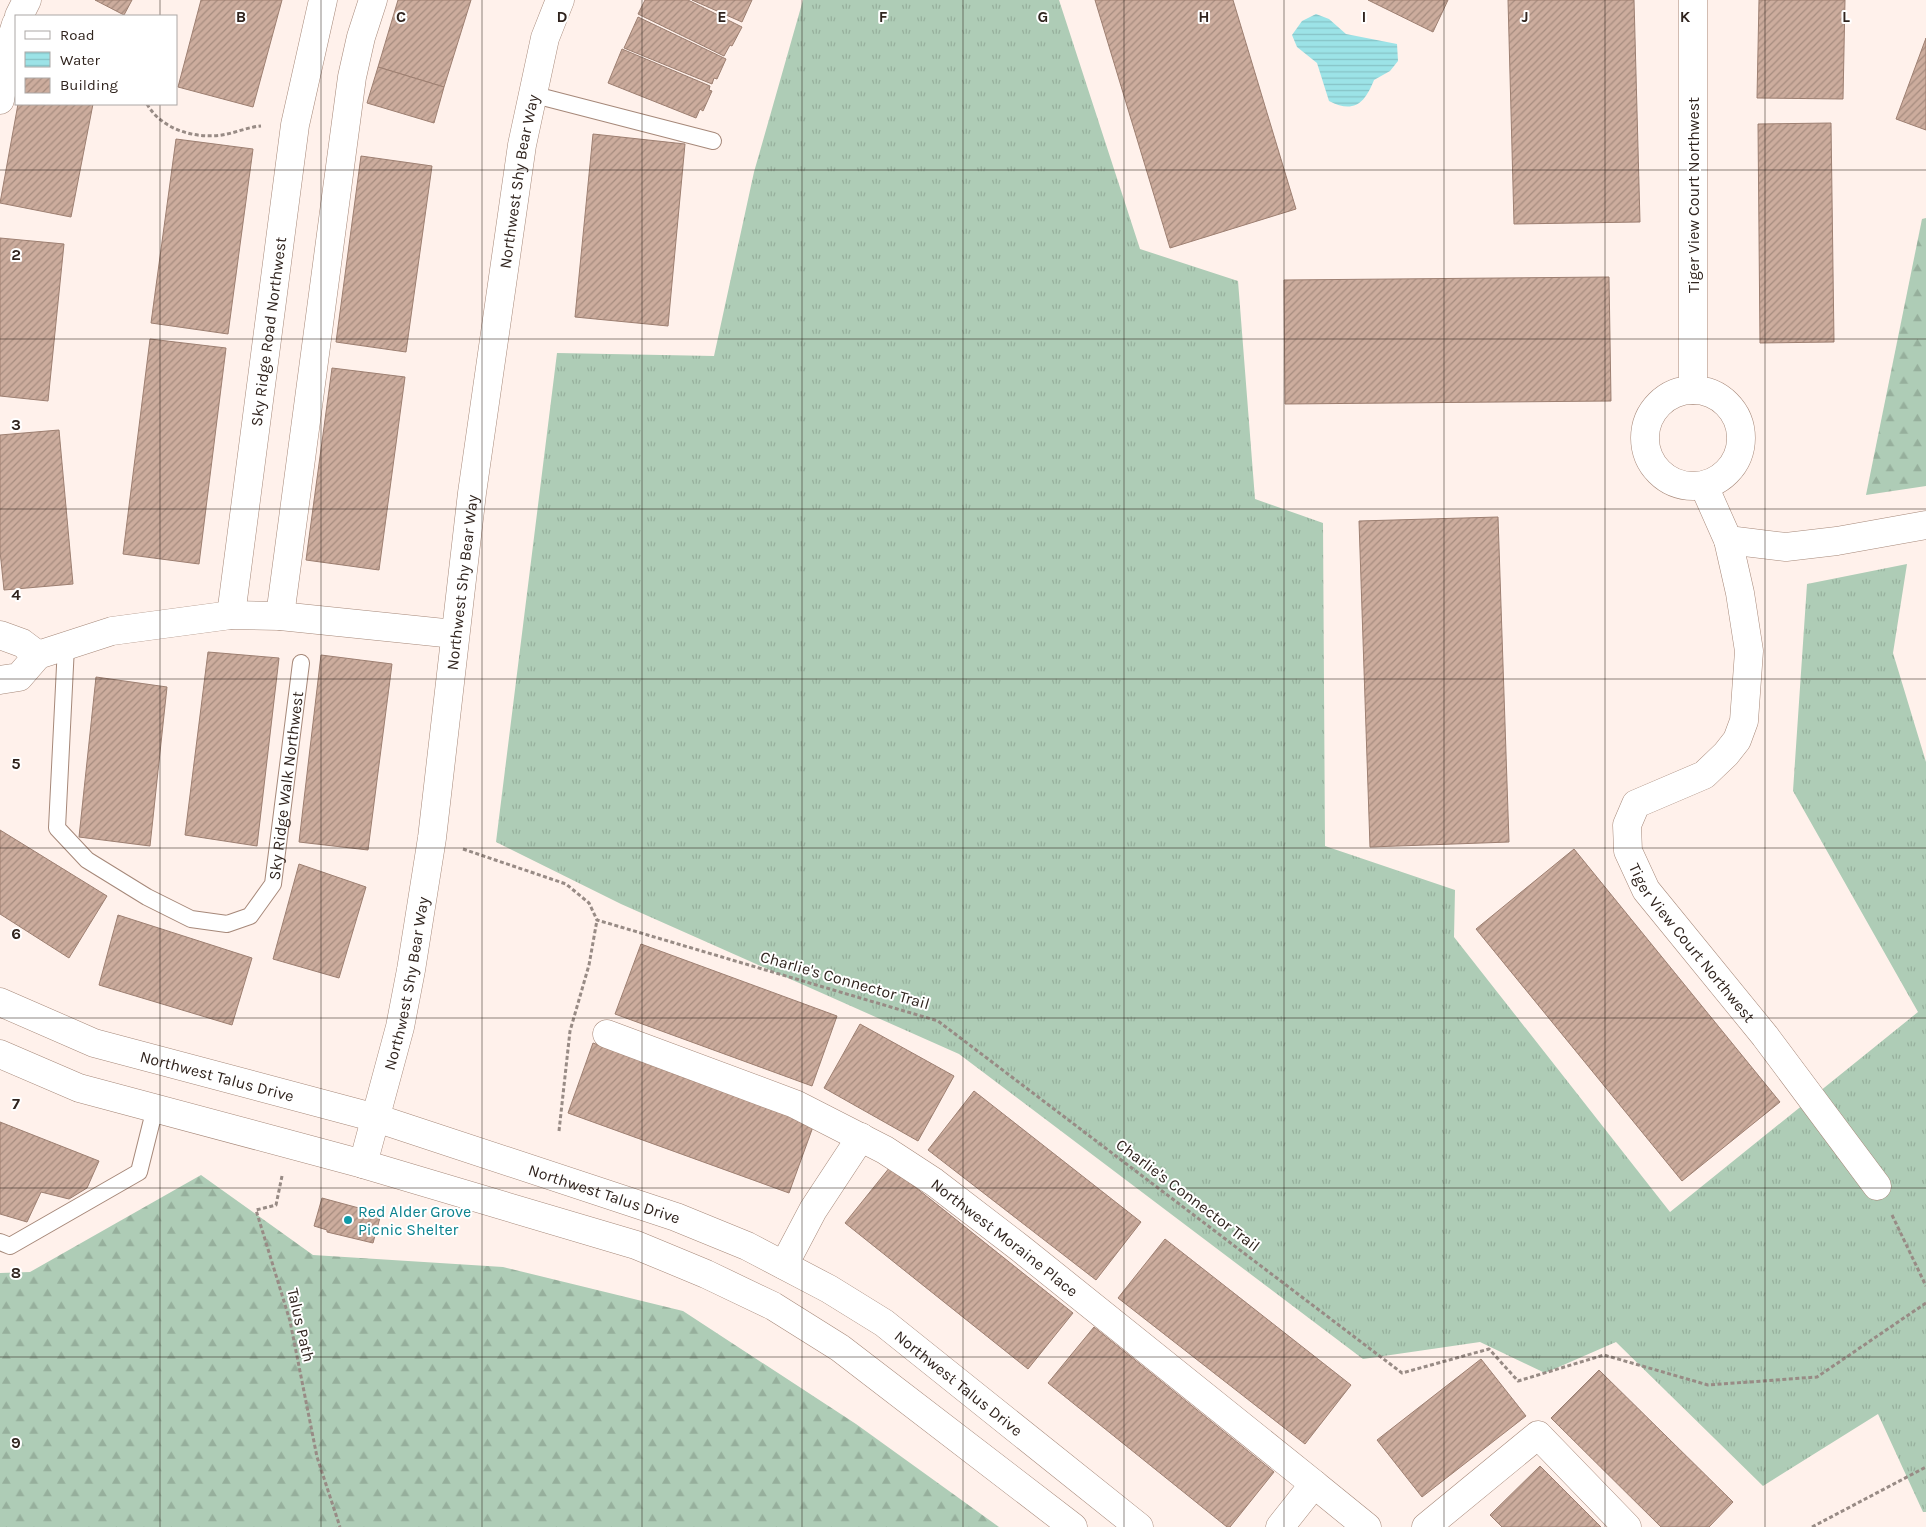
<svg xmlns="http://www.w3.org/2000/svg" width="1926" height="1527" viewBox="0 0 1926 1527" font-family="Karla,sans-serif">
<style>
.grass{fill:url(#grass-tufts)}
.forest{fill:url(#forest-firs)}
.water{fill:url(#water-rules)}
.building{fill:url(#building-hatch);stroke:#9d7f71}
.lines{fill:none;stroke-linecap:round;stroke-linejoin:round}
.service-casing{stroke:#a68879;stroke-width:18}
.minor-casing{stroke:#a68879;stroke-width:29}
.tertiary-casing{stroke:#a68879;stroke-width:29}
.path{stroke:#988b85;stroke-width:3;stroke-dasharray:4 2.5;stroke-linecap:butt}
.service{stroke:#fff;stroke-width:16}
.minor{stroke:#fff;stroke-width:28}
.tertiary{stroke:#fff;stroke-width:28}
.grid{fill:none;stroke:#30241e;stroke-width:1;stroke-opacity:0.55}
.culture-dot{fill:#0f9aa8;stroke:#fff;stroke-width:2}
.labels{text-anchor:middle;dominant-baseline:central;stroke-width:4;stroke-linejoin:round;paint-order:stroke}
.street-label{font-size:16px;fill:#30241e;stroke:#fff}
.culture-label{font-size:16px;fill:#0d838f;stroke:#fff;text-anchor:start}
.grid-label{font-size:16px;text-anchor:middle;font-weight:bold;fill:#30241e;stroke:#fff;stroke-width:4;stroke-linejoin:round;paint-order:stroke}
</style>
<defs>
<pattern id="grass-tufts" width="24" height="20" patternUnits="userSpaceOnUse" patternTransform="scale(1.25)"><rect width="24" height="20" fill="#aeccb6"/><path d="M3 7l-1-3M5 7V3M7 7l1-3M15 17l-1-3M17 17v-4M19 17l1-3" fill="none" stroke="#96af9c"/></pattern>
<pattern id="forest-firs" width="22" height="20" patternUnits="userSpaceOnUse" patternTransform="scale(1.25)"><rect width="22" height="20" fill="#aeccb6"/><path d="M5 1l3.5 6h-7zM16 11l3.5 6h-7z" fill="#96af9c"/></pattern>
<pattern id="water-rules" width="6" height="5" patternUnits="userSpaceOnUse" patternTransform="scale(1.25)"><rect width="6" height="5" fill="#9ce3e7"/><path d="M0 2.5h6" fill="none" stroke="#87c3c6"/></pattern>
<pattern id="building-hatch" width="6" height="6" patternUnits="userSpaceOnUse" patternTransform="scale(1.25)"><rect width="6" height="6" fill="#ccac9d"/><path d="M-1 1l2-2M0 6l6-6M5 7l2-2" fill="none" stroke="#a68c7f"/></pattern>
</defs>
<rect width="100%" height="100%" fill="#fff1eb"/>
<polygon class="grass" points="803,0 1059,0 1140,249 1238,281 1255,499 1323,523 1325,846 1455,890 1454,937 1670,1212 1918,1012 1793,791 1807,584 1907,564 1893,653 1926,762 1926,1512 1923,1512 1878,1414 1763,1486 1616,1342 1545,1373 1480,1342 1363,1359 959,1054 621,904 496,842 557,353 714,356 754,172"/>
<g class="forest">
<polygon points="1926,218 1926,486 1866,495 1922,219"/>
<polygon points="201,1175 313,1255 503,1267 683,1311 856,1424 999,1527 0,1527 0,1273 30,1272"/>
</g>
<path class="water" d="M1316,14L1329,19L1346,34L1397,44L1398,61L1390,71L1374,80C1365,103 1354,114 1329,101L1317,63L1297,47L1292,35L1302,21Z"/>
<g class="building">
<polygon points="95,0 132,0 124,15"/>
<polygon points="201,0 282,0 253,107 178,87"/>
<polygon points="398,0 471,0 444,87 378,67"/>
<polygon points="645,0 688,0 742,27 732,46 730,45 724,56 638,14"/>
<polygon points="692,0 752,0 742,22"/>
<polygon points="1095,0 1233,0 1296,209 1170,248"/>
<polygon points="1368,0 1448,0 1433,32"/>
<polygon points="1508,0 1634,0 1640,222 1514,224"/>
<polygon points="1759,0 1845,0 1843,99 1757,98"/>
<polygon points="638,17 726,59 717,79 714,78 712,84 624,48"/>
<polygon points="1926,38 1926,130 1896,119"/>
<polygon points="622,49 710,86 709,90 712,91 703,111 700,109 696,118 608,83"/>
<polygon points="378,67 444,87 434,123 367,103"/>
<polygon points="18,104 93,104 71,217 0,203"/>
<polygon points="1831,123 1834,342 1760,343 1758,124"/>
<polygon points="593,134 685,144 668,326 575,317"/>
<polygon points="176,139 253,149 228,334 151,323"/>
<polygon points="361,156 432,166 406,352 336,342"/>
<polygon points="0,238 64,244 48,401 0,396"/>
<polygon points="1609,277 1611,401 1285,404 1284,280"/>
<polygon points="150,339 226,348 199,564 123,554"/>
<polygon points="332,368 405,377 379,570 306,560"/>
<polygon points="59,430 73,584 4,590 0,551 0,435"/>
<polygon points="1498,517 1509,842 1370,847 1359,521"/>
<polygon points="208,652 279,658 257,846 185,835"/>
<polygon points="321,655 392,664 368,850 299,842"/>
<polygon points="96,677 167,687 150,846 79,837"/>
<polygon points="0,830 107,896 69,958 0,914"/>
<polygon points="1574,849 1780,1102 1682,1181 1476,929"/>
<polygon points="299,864 366,887 339,978 273,959"/>
<polygon points="118,915 252,958 232,1025 99,985"/>
<polygon points="641,944 837,1016 812,1086 615,1014"/>
<polygon points="860,1024 954,1076 918,1141 824,1088"/>
<polygon points="593,1043 814,1124 789,1193 568,1113"/>
<polygon points="974,1091 1141,1222 1096,1280 928,1150"/>
<polygon points="0,1122 99,1161 87,1188 69,1199 41,1192 27,1222 0,1214"/>
<polygon points="890,1167 1073,1313 1028,1369 845,1223"/>
<polygon points="322,1198 381,1214 373,1243 327,1232 327,1230 314,1226"/>
<polygon points="1165,1239 1351,1385 1305,1444 1118,1298"/>
<polygon points="1094,1327 1274,1472 1230,1527 1227,1527 1048,1383"/>
<polygon points="1481,1359 1526,1416 1422,1497 1377,1440"/>
<polygon points="1599,1370 1733,1502 1709,1527 1661,1527 1551,1418"/>
<polygon points="1540,1466 1601,1527 1502,1527 1490,1515"/>
</g>
<g class="lines">
<g class="service-casing">
<g id="service">
<polyline points="531,94 713,141"/>
<path id="s1" d="M66,646L57,828L87,860L147,897L191,919L227,924L250,916L273,884L301,663"/>
<polyline points="0,1242 10,1246 139,1172 155,1108"/>
</g>
</g>
<g class="minor-casing">
<g id="minor">
<polyline points="1693,0 1693,390"/>
<polyline points="19,16 27,0"/>
<polyline points="0,100 11,40 16,24"/>
<circle cx="1693" cy="438" r="48"/>
<path id="s2" d="M1704,486L1728,540L1740,593L1749,651L1744,721L1737,740L1726,754L1704,775L1636,804L1627,825L1628,851L1646,890L1765,1036L1877,1186"/>
<polyline points="1728,540 1786,547 1837,541 1926,525"/>
<path id="s3" d="M231,615L295,125L323,0"/>
<polyline points="280,616 352,77 361,37 373,0"/>
<polyline points="0,635 22,643 38,655"/>
<polyline points="0,680 19,677 38,655 112,631 231,615 280,616 454,634"/>
<path id="s4" d="M607,1034L795,1104L885,1150L934,1182L1020,1248L1314,1484L1280,1527"/>
<path id="s5" d="M363,1164L400,1027L411,970L432,838L472,493L522,145L545,38L560,0"/>
<polyline points="784,1265 813,1210 861,1137"/>
<polyline points="1314,1484 1367,1527"/>
<polyline points="1426,1527 1538,1435 1627,1527"/>
</g>
</g>
<g class="tertiary-casing">
<g id="tertiary">
<path id="s6" d="M0,1002L94,1043L376,1118L676,1217L747,1246L829,1289L884,1323L1139,1527"/>
<polyline points="0,1054 79,1088 363,1164 636,1245 706,1274 773,1306 840,1348 1073,1527"/>
</g>
</g>
<g class="path">
<path d="M147,104C161,129 194,139 222,135C235,133 248,127 261,126"/>
<polyline points="463,849 566,884 589,903 597,920 938,1021 1402,1373 1489,1349 1518,1381 1604,1355 1708,1385 1817,1377 1926,1303"/>
<polyline points="559,1131 570,1031 589,965 597,920"/>
<polyline points="282,1176 276,1205 256,1210 290,1321 317,1457 340,1527"/>
<polyline points="1892,1215 1926,1286"/>
<polyline points="1812,1527 1926,1467"/>
</g>
<use href="#service" class="service"/>
<use href="#minor" class="minor"/>
<use href="#tertiary" class="tertiary"/>
</g>
<path class="grid" d="M160,0V16M321,0V1527M482,0V1527M642,0V1527M802,0V1527M963,0V1527M1124,0V1527M1284,0V1527M1444,0V1527M1605,0V1527M1765,0V1527M160,104V1527M0,170H1926M0,339H1926M0,509H1926M0,679H1926M0,848H1926M0,1018H1926M0,1188H1926M0,1357H1926"/>
<circle class="culture-dot" cx="348" cy="1220" r="5"/>
<g class="labels">
<g class="street-label">
<text stroke="none"><textPath href="#s5" startOffset="996">Northwest Shy Bear Way</textPath></text>
<text transform="translate(1693 195) rotate(-90)">Tiger View Court Northwest</text>
<text stroke="none"><textPath href="#s3" startOffset="286">Sky Ridge Road Northwest</textPath></text>
<text stroke="none"><textPath href="#s5" startOffset="591">Northwest Shy Bear Way</textPath></text>
<text stroke="none"><textPath href="#s1" startOffset="545">Sky Ridge Walk Northwest</textPath></text>
<text stroke="none"><textPath href="#s2" startOffset="546">Tiger View Court Northwest</textPath></text>
<text transform="translate(845 980) rotate(16)">Charlie's Connector Trail</text>
<text stroke="none"><textPath href="#s5" startOffset="186">Northwest Shy Bear Way</textPath></text>
<text stroke="none"><textPath href="#s6" startOffset="230">Northwest Talus Drive</textPath></text>
<text stroke="none"><textPath href="#s6" startOffset="635">Northwest Talus Drive</textPath></text>
<text transform="translate(1188 1195) rotate(37)">Charlie's Connector Trail</text>
<text stroke="none"><textPath href="#s4" startOffset="450">Northwest Moraine Place</textPath></text>
<text transform="translate(301 1325) rotate(77)">Talus Path</text>
<text stroke="none"><textPath href="#s6" startOffset="1040">Northwest Talus Drive</textPath></text>
</g>
<g class="culture-label">
<text x="358" y="1211">Red Alder Grove<tspan x="358" dy="18">Picnic Shelter</tspan></text>
</g>
</g>
<g class="grid-label">
<text x="241" y="22">B</text>
<text x="401" y="22">C</text>
<text x="562" y="22">D</text>
<text x="722" y="22">E</text>
<text x="883" y="22">F</text>
<text x="1043" y="22">G</text>
<text x="1204" y="22">H</text>
<text x="1364" y="22">I</text>
<text x="1525" y="22">J</text>
<text x="1685" y="22">K</text>
<text x="1846" y="22">L</text>
<text x="16" y="260">2</text>
<text x="16" y="430">3</text>
<text x="16" y="600">4</text>
<text x="16" y="769">5</text>
<text x="16" y="939">6</text>
<text x="16" y="1109">7</text>
<text x="16" y="1278">8</text>
<text x="16" y="1448">9</text>
</g>
<rect x="15" y="15" width="162" height="90" fill="#ffffff" stroke="#aca7a5"/>
<rect x="25" y="31" width="25" height="8" fill="#ffffff" stroke="#aca7a5"/>
<text x="60" y="40" font-size="15" fill="#30241e">Road</text>
<rect x="25" y="52" width="25" height="15" fill="url(#water-rules)" stroke="#aca7a5"/>
<text x="60" y="65" font-size="15" fill="#30241e">Water</text>
<rect x="25" y="78" width="25" height="15" fill="url(#building-hatch)" stroke="#aca7a5"/>
<text x="60" y="90" font-size="15" fill="#30241e">Building</text>
</svg>
